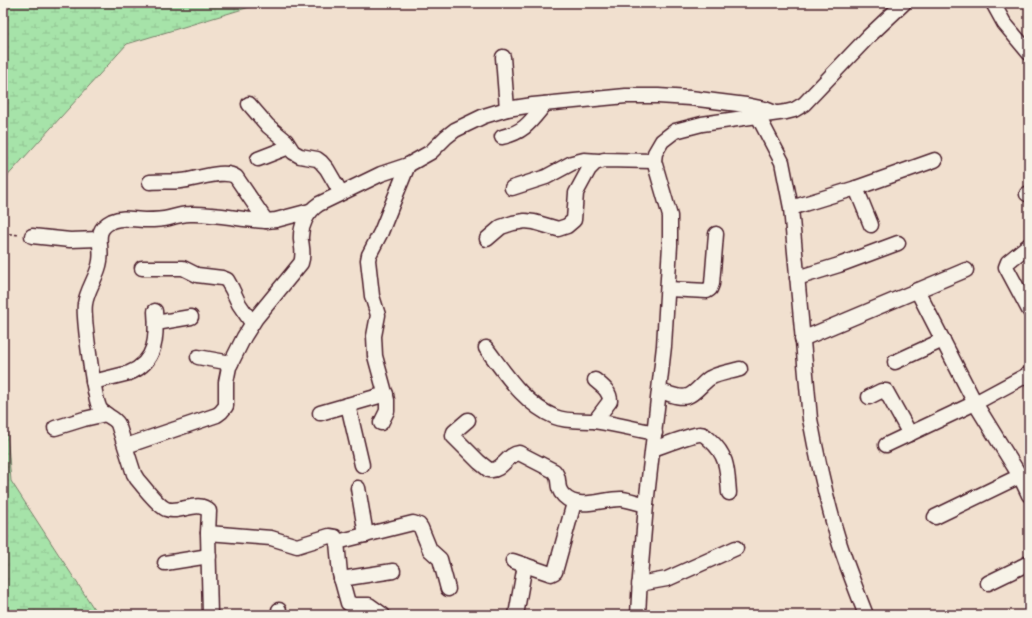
<svg xmlns="http://www.w3.org/2000/svg" width="1032" height="618" viewBox="0 0 1032 618" font-family="'Balsamiq Sans',sans-serif">
<style>
.wetland{fill:url(#wetland-marsh);stroke:#78816a}
.lines{fill:none;stroke-linecap:round;stroke-linejoin:round}
.minor-casing{stroke:#4a1f2b;stroke-width:17}
.path{stroke:#4a1f2b;stroke-width:1.5;stroke-dasharray:3 3;stroke-linecap:butt}
.minor{stroke:#f7f3e8;stroke-width:14}
</style>
<defs>
<pattern id="wetland-marsh" width="20" height="14" patternUnits="userSpaceOnUse"><rect width="20" height="14" fill="#a6e3a9"/><path d="M1 5h8M5 5V1M11 12h8M15 12V8" fill="none" stroke="#90c292"/></pattern>
</defs>
<rect width="100%" height="100%" fill="#f1e0cf"/>
<filter id="ink" filterUnits="userSpaceOnUse"><feTurbulence type="fractalNoise" baseFrequency=".025" numOctaves="2"/><feDisplacementMap in="SourceGraphic" scale="8" xChannelSelector="R" yChannelSelector="G"/><feConvolveMatrix kernelMatrix="1 2 1 2 8 2 1 2 1" color-interpolation-filters="sRGB"/></filter>
<g filter="url(#ink)">
<g class="wetland">
<polygon points="3,3 263,3 127,44 3,181"/>
<polygon points="3,384 11,481 98,615 3,615"/>
</g>
<g class="lines">
<g class="minor-casing">
<g id="minor">
<polyline points="993,3 1004,23 1029,53"/>
<polyline points="503,57 507,109"/>
<polyline points="249,104 268,126 286,141 293,152 300,156 317,159 321,162 327,169 341,193"/>
<path d="M758,116L782,162L791,208L810,419C818,462 827,504 840,545C848,569 857,592 866,615"/>
<path d="M502,137C525,132 531,121 545,104"/>
<polyline points="258,159 289,147"/>
<path d="M150,182C161,181 171,182 181,181C196,180 224,168 236,177L266,221"/>
<polyline points="512,188 546,177 572,163 584,160 599,161"/>
<polyline points="856,188 871,225"/>
<polyline points="1027,194 1029,193"/>
<polyline points="791,208 856,188 935,160"/>
<polyline points="32,236 70,240 99,239"/>
<polyline points="487,239 501,227 513,223 525,221 534,222 558,229 567,226 574,220 576,193 589,169 595,163 604,160 654,161"/>
<polyline points="1029,245 1008,262 1006,267 1029,310"/>
<polyline points="142,268 183,268 197,275 222,278 227,280 232,289 239,304 252,323"/>
<polyline points="797,278 839,265 898,243"/>
<polyline points="668,289 707,291 710,289 712,284 716,234"/>
<polyline points="917,290 975,403 1020,476 1029,495"/>
<polyline points="156,323 191,317"/>
<polyline points="802,339 966,270"/>
<path d="M486,348C505,373 524,404 555,417C567,422 582,420 594,421C615,424 635,429 655,433"/>
<polyline points="198,357 231,363"/>
<polyline points="895,362 943,340"/>
<path d="M93,382L129,373C157,362 157,336 155,311"/>
<path d="M660,391C668,393 679,399 688,396C696,393 702,383 710,378C719,373 730,372 740,369"/>
<polyline points="869,397 881,391 886,391 910,434"/>
<polyline points="348,405 362,465"/>
<polyline points="320,413 386,394"/>
<path d="M468,420L454,432L453,436L479,462L489,470C502,472 507,454 519,453L554,471C562,479 554,486 564,496C579,511 604,498 622,499C630,500 638,503 646,505"/>
<path d="M595,421L610,401C610,391 602,386 595,380"/>
<polyline points="381,423 387,411 387,400 375,356 374,336 378,315 372,296 368,260 369,255 381,232 408,165"/>
<polyline points="55,428 84,419 106,414"/>
<polyline points="886,445 975,403 1029,374"/>
<path d="M126,446L217,415L221,412L226,406V382L229,367L244,337L256,318L301,263C304,255 302,248 301,240C300,226 307,212 319,204L381,174L408,165L431,152L446,137L455,130L484,116L507,109L533,105L626,96H658L690,98L746,105L765,109L775,113"/>
<path d="M653,449C662,446 692,434 700,434C704,434 707,437 710,440C728,456 727,470 729,493"/>
<polyline points="358,488 366,535"/>
<polyline points="935,517 1020,476"/>
<polyline points="208,533 271,538 297,546 329,536 335,537 337,542 340,574 348,603 354,605 369,605 383,615"/>
<polyline points="337,542 413,523 419,525 421,528 430,550 440,559 448,589"/>
<polyline points="513,561 551,574 555,572 574,503"/>
<polyline points="165,563 209,556"/>
<polyline points="341,579 393,571"/>
<polyline points="988,583 1029,563"/>
<polyline points="639,584 667,579 736,548"/>
<path d="M210,615L208,533L209,511C198,499 180,514 166,509C157,505 144,487 137,479L134,474L118,424C114,417 105,416 100,409C94,399 83,316 85,304C87,289 98,276 100,261C103,244 92,231 112,221C123,216 134,220 145,220C153,220 162,220 169,218C176,216 183,214 190,214C216,213 241,220 266,221L276,220L310,211"/>
<polyline points="279,615 279,610"/>
<polyline points="516,615 525,565"/>
<polyline points="638,615 640,578 646,505 664,346 670,245 670,216 654,161 655,153 662,141 675,131 702,124 786,112 794,110 804,104 868,37 904,3"/>
</g>
</g>
<polyline class="path" points="3,233 20,235"/>
<use href="#minor" class="minor"/>
</g>
</g>
<rect width="1032" height="618" fill="none" stroke="#f7f3e8" stroke-width="16"/>
<rect x="8" y="8" width="1016" height="602" fill="none" stroke="#4a1f2b" stroke-width="1.5" filter="url(#ink)"/>
</svg>
